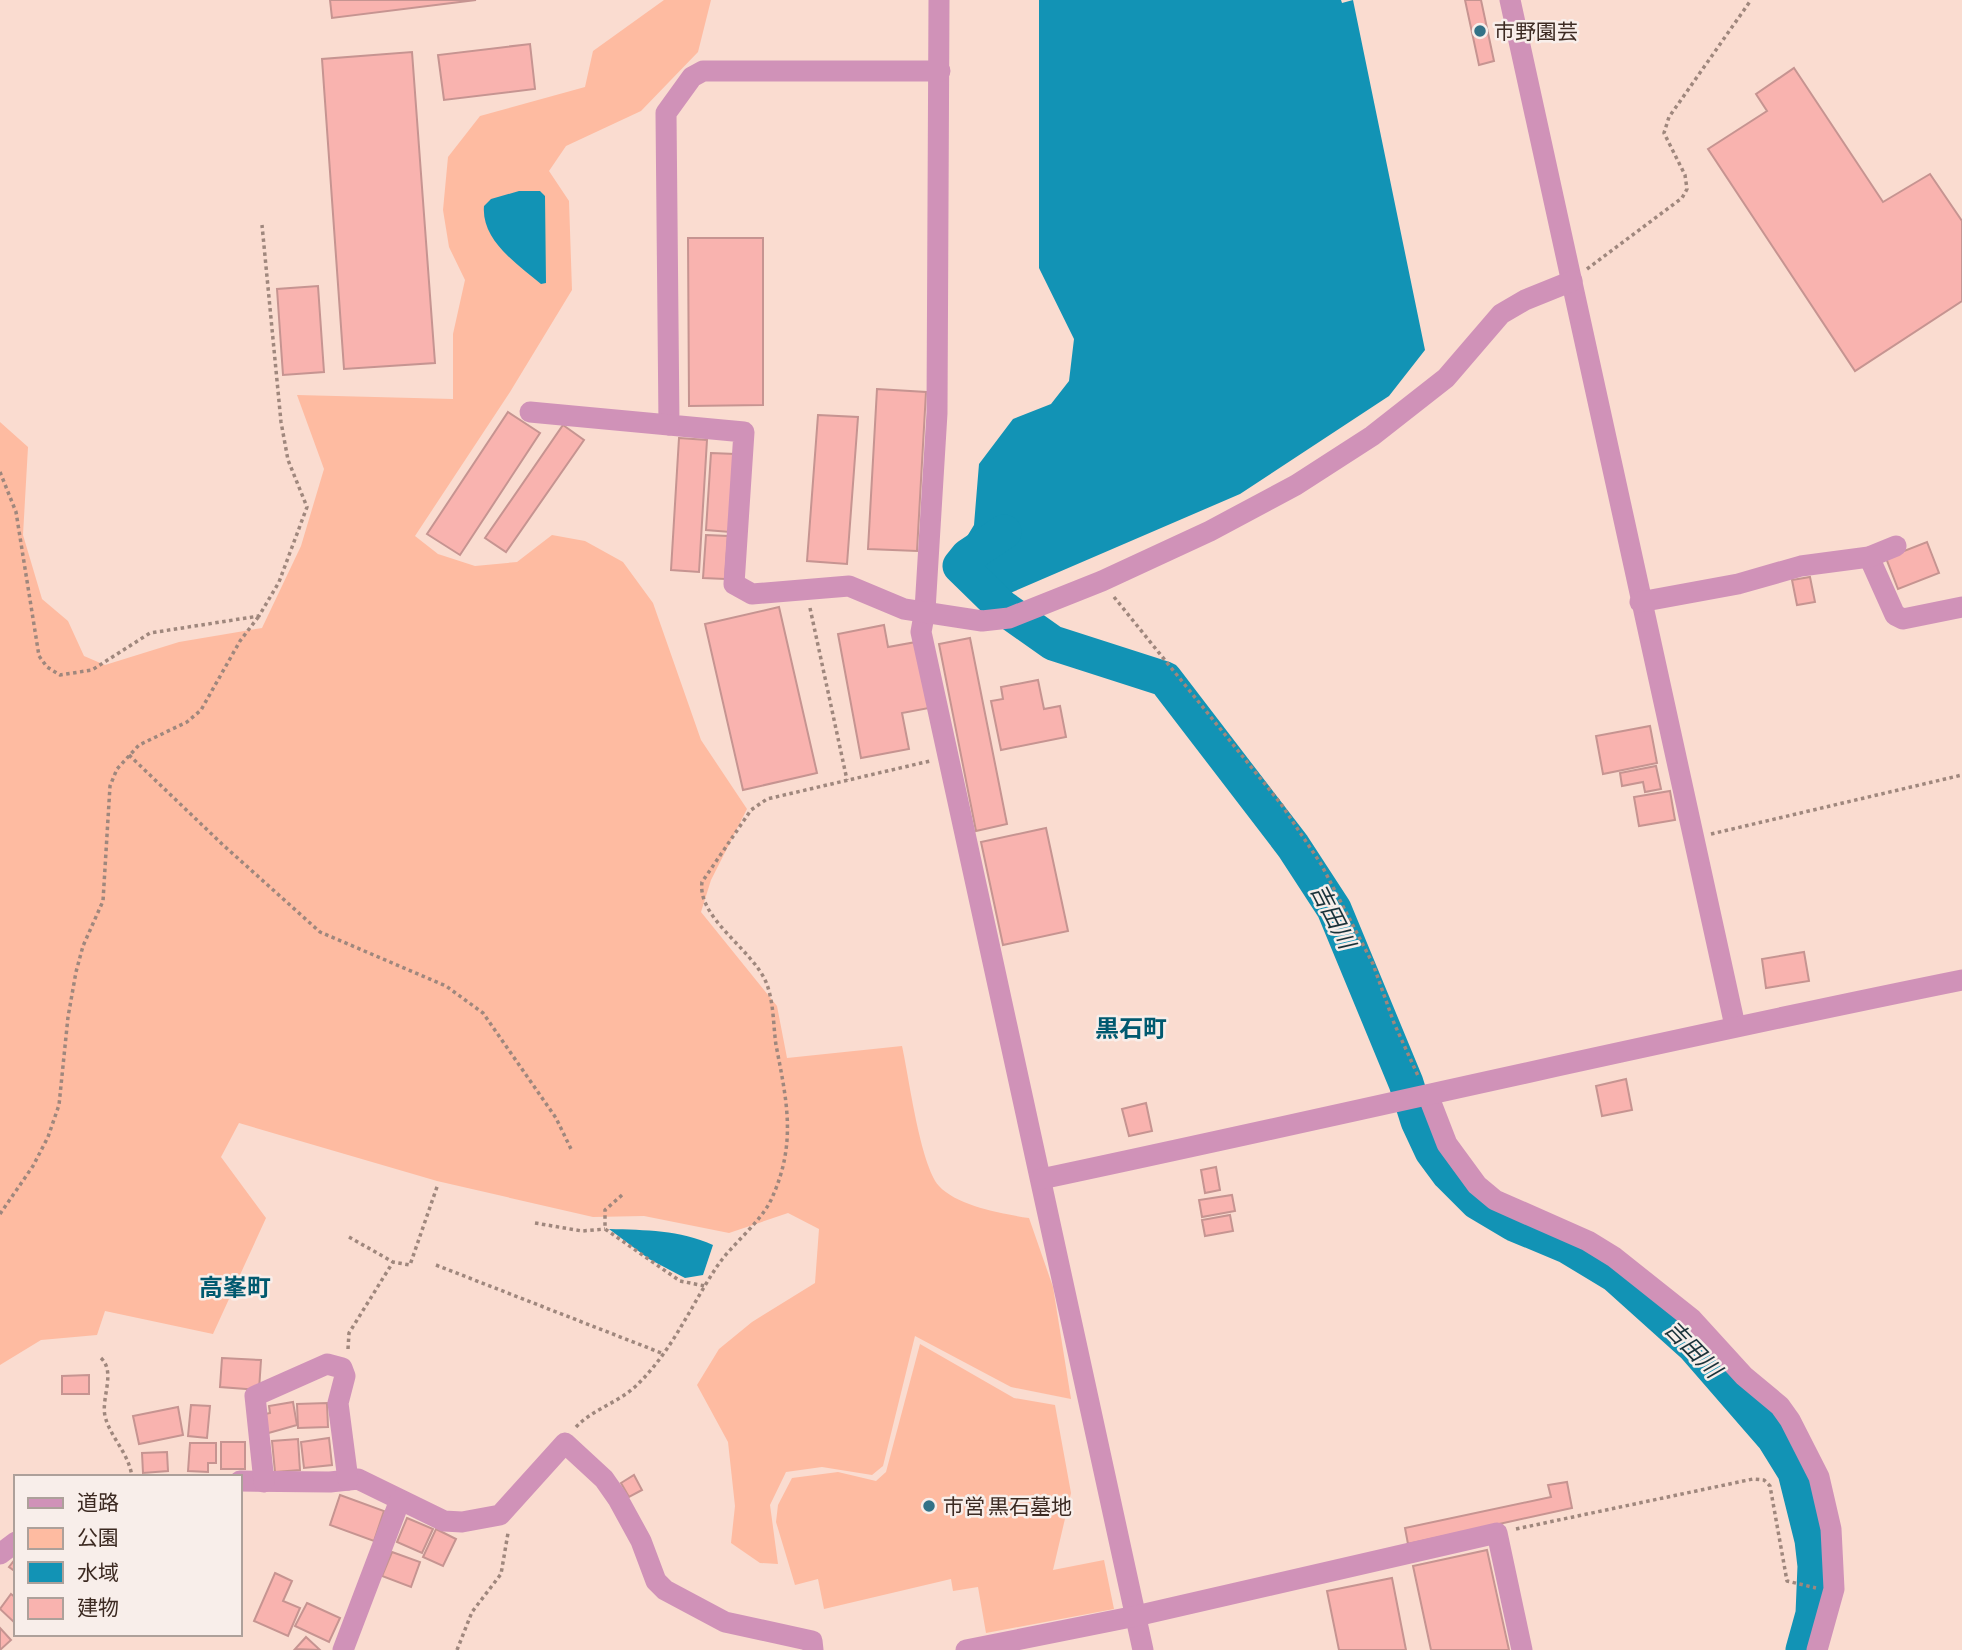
<svg xmlns="http://www.w3.org/2000/svg" width="1962" height="1650" viewBox="0 0 1962 1650" font-family="'Asap Condensed','Noto Sans JP',sans-serif">
<style>
.green{fill:#febba1}
.water{fill:#1293b5}
.lines{fill:none;stroke-linecap:round;stroke-linejoin:round}
.river{stroke:#1293b5;stroke-width:35}
.building{fill:#f9b3af;stroke:#c69491;stroke-width:2}
.path{stroke:#9f877d;stroke-width:3.5;stroke-dasharray:3.5 3.5;stroke-linecap:butt}
.minor{stroke:#d092b8;stroke-width:21}
.poi-dot{fill:#337287;stroke:#f8eeea;stroke-width:2.5}
.labels{text-anchor:middle;dominant-baseline:central;stroke-width:5;stroke-linejoin:round;paint-order:stroke}
.poi-label{font-size:21px;fill:#3c2a22;stroke:#f8eeea;text-anchor:start}
.water-label{font-size:23px;font-style:italic;fill:#19323a;stroke:#f8eeea}
.quarter-label{font-size:24px;font-weight:bold;fill:#00596f;stroke:#f8eeea}
</style>
<rect width="100%" height="100%" fill="#fadcd0"/>
<g class="green">
<path d="M664,0H711L698,52L641,111L566,146L549,171L569,201L572,290L510,392L415,536L438,554L475,566L517,562L552,535L585,541L623,562L653,603L701,740L747,809L711,880L701,912L777,1006L787,1058L902,1046C909,1077 920,1164 939,1186C957,1206 1003,1214 1029,1218L1053,1287L1071,1399L1011,1387L915,1336L883,1466L872,1475L822,1467L786,1472L770,1505L778,1564L760,1563L731,1543L735,1506L728,1442L697,1385L719,1349L752,1322L815,1283L819,1229L788,1213L729,1233L644,1216L593,1217L437,1181L239,1123L221,1157L266,1218L213,1334L105,1311L97,1335L41,1340L0,1365V422L28,447L23,535L42,599L68,621L84,656L105,665L179,642L262,628L301,546L324,469L297,395L453,399V334L465,280L449,247L443,210L448,157L480,116L585,87L593,51Z"/>
<polygon points="920,1344 1014,1398 1055,1405 1071,1493 1053,1570 1104,1560 1114,1609 986,1633 978,1587 953,1591 951,1579 824,1609 818,1579 795,1585 776,1522 778,1505 792,1478 838,1472 876,1481 886,1472"/>
</g>
<g class="water">
<polygon points="1039,0 1341,0 1342,3 1353,0 1425,350 1389,396 1240,494 1008,594 957,553 974,525 979,464 1013,419 1051,404 1069,381 1074,339 1039,268"/>
<path d="M519,191H540L545,196L546,283L541,284C517,264 481,240 484,206L491,199Z"/>
<path d="M609,1229C646,1230 679,1230 713,1245L703,1275L685,1278L649,1259Z"/>
</g>
<g class="lines">
<polyline class="river" points="1004,532 968,556 960,566 1002,607 1053,643 1165,679 1293,846 1334,909 1406,1083 1418,1121 1432,1151 1449,1174 1477,1202 1514,1224 1567,1246 1615,1275 1694,1346 1774,1438 1795,1472 1812,1540 1815,1566 1813,1614 1803,1650"/>
</g>
<g class="building">
<polygon points="330,0 476,0 332,18"/>
<polygon points="1465,0 1481,0 1494,61 1479,65"/>
<polygon points="530,44 535,89 444,100 438,55"/>
<polygon points="412,52 435,363 344,369 322,59"/>
<polygon points="1794,68 1883,202 1930,174 1962,221 1962,301 1855,371 1708,149 1767,111 1756,94"/>
<polygon points="688,238 763,238 763,405 689,406"/>
<polygon points="318,286 324,372 283,375 277,289"/>
<polygon points="877,389 926,392 917,551 868,549"/>
<polygon points="508,412 540,433 460,555 427,534"/>
<polygon points="818,415 858,417 847,564 807,561"/>
<polygon points="563,425 584,440 506,552 485,538"/>
<polygon points="679,438 707,440 699,572 671,570"/>
<polygon points="711,453 735,454 730,532 706,530"/>
<polygon points="706,535 728,536 725,579 703,578"/>
<polygon points="1927,542 1939,573 1898,589 1886,558"/>
<polygon points="1810,577 1815,602 1797,605 1792,580"/>
<polygon points="779,607 817,773 743,790 705,624"/>
<polygon points="884,625 888,647 916,642 929,708 902,713 909,749 861,758 838,634"/>
<polygon points="970,638 1007,824 976,831 939,644"/>
<polygon points="1038,680 1044,709 1060,706 1066,737 1001,750 991,701 1003,699 1001,687"/>
<polygon points="1650,726 1657,763 1603,774 1596,736"/>
<polygon points="1656,766 1661,789 1645,792 1643,782 1622,786 1620,773"/>
<polygon points="1670,791 1675,820 1639,826 1634,797"/>
<polygon points="1046,828 1068,931 1003,945 981,842"/>
<polygon points="1804,952 1809,981 1766,988 1762,959"/>
<polygon points="1626,1079 1632,1110 1602,1116 1596,1086"/>
<polygon points="1146,1103 1152,1131 1129,1136 1122,1109"/>
<polygon points="1216,1167 1220,1190 1205,1193 1201,1170"/>
<polygon points="1232,1195 1235,1211 1202,1217 1199,1200"/>
<polygon points="1230,1215 1233,1231 1205,1236 1202,1220"/>
<polygon points="222,1358 261,1360 259,1390 220,1387"/>
<polygon points="89,1375 89,1394 62,1394 62,1376"/>
<polygon points="293,1402 297,1425 265,1434 261,1415 270,1413 269,1406"/>
<polygon points="327,1403 328,1427 298,1428 297,1404"/>
<polygon points="191,1405 210,1406 207,1438 188,1436"/>
<polygon points="178,1407 183,1435 139,1444 133,1416"/>
<polygon points="329,1438 332,1465 304,1468 301,1442"/>
<polygon points="298,1439 300,1470 275,1472 272,1441"/>
<rect x="221" y="1442" width="24" height="27"/>
<polygon points="190,1443 216,1443 216,1463 208,1463 208,1472 188,1471"/>
<polygon points="167,1452 168,1471 143,1473 142,1453"/>
<polygon points="634,1475 642,1490 629,1497 621,1483"/>
<polygon points="1567,1482 1572,1508 1408,1544 1405,1528 1551,1497 1548,1485"/>
<polygon points="340,1495 384,1511 374,1541 330,1525"/>
<polygon points="407,1518 433,1529 422,1553 397,1542"/>
<polygon points="436,1529 456,1539 443,1566 423,1557"/>
<polygon points="1487,1550 1509,1650 1431,1650 1413,1566"/>
<polygon points="392,1552 420,1562 411,1587 382,1576"/>
<polygon points="16,1558 16,1572 9,1567"/>
<polygon points="275,1573 292,1581 283,1601 300,1608 288,1636 254,1621"/>
<polygon points="1392,1578 1406,1650 1339,1650 1327,1591"/>
<polygon points="11,1594 16,1598 16,1624 0,1609"/>
<polygon points="307,1603 340,1618 329,1642 295,1626"/>
<polygon points="0,1628 11,1640 0,1650"/>
<polygon points="306,1637 320,1650 295,1649"/>
</g>
<g class="lines">
<g class="path">
<polyline points="1587,269 1682,198 1687,189 1685,175 1664,133 1669,117 1751,0"/>
<polyline points="0,472 16,512 39,656 47,667 60,675 92,670 150,633 259,616 279,582 307,507 288,460 281,422 262,225"/>
<polyline points="1114,597 1281,804 1321,864 1373,964 1394,1023 1419,1078"/>
<polyline points="810,608 847,780"/>
<polyline points="129,755 222,844 320,932 446,986 483,1013 556,1118 571,1149"/>
<polyline points="1711,834 1962,775"/>
<polyline points="622,1195 605,1210 605,1229 680,1281 705,1286"/>
<polyline points="0,1214 33,1166 48,1137 59,1105 68,1017 76,972 83,946 103,901 110,786 117,769 139,745 187,722 201,710 240,641 259,616"/>
<polyline points="535,1223 582,1231 605,1229"/>
<polyline points="349,1237 393,1262 410,1265 438,1184"/>
<polyline points="436,1265 664,1354"/>
<polyline points="348,1349 349,1333 393,1262"/>
<path d="M101,1358C116,1372 101,1398 105,1416C110,1437 129,1453 132,1477"/>
<path d="M576,1427C593,1409 618,1403 637,1385C671,1352 689,1310 714,1271C729,1246 758,1226 771,1200C797,1144 787,1102 776,1045C773,1024 774,1002 766,982C752,949 697,918 702,882L751,810L767,799L930,761"/>
<polyline points="1516,1529 1753,1479 1764,1480 1770,1486 1787,1581 1816,1588"/>
<polyline points="457,1650 472,1612 501,1574 508,1533"/>
</g>
<g class="minor">
<polyline points="939,0 937,413 925,610 921,632 1143,1650"/>
<polyline points="1510,0 1735,1026"/>
<polyline points="940,71 703,71 692,77 666,113 669,425 744,432 734,584 752,594 849,586 904,609 982,621 1009,618 1102,581 1210,531 1296,485 1372,436 1446,378 1501,314 1525,300 1572,281"/>
<polyline points="530,412 669,425"/>
<polyline points="1869,557 1895,615 1903,619 1962,607"/>
<polyline points="1640,602 1738,584 1801,566 1869,557 1896,546"/>
<polyline points="1428,1095 1447,1144 1477,1185 1495,1200 1588,1241 1614,1257 1692,1319 1744,1376 1780,1406 1790,1420 1819,1477 1831,1529 1834,1589 1817,1650"/>
<path d="M1041,1179C1348,1114 1654,1042 1962,980"/>
<polyline points="240,1481 330,1482 358,1479 444,1521 462,1522 500,1515 565,1443 604,1479 618,1499 641,1541 656,1581 665,1590 725,1622 812,1641 813,1650"/>
<polyline points="264,1482 255,1396 327,1364 342,1368 345,1376 338,1403 348,1480"/>
<polyline points="0,1554 16,1542"/>
<polyline points="343,1650 400,1500"/>
<polyline points="966,1650 1136,1616 1497,1533 1522,1650"/>
</g>
</g>
<g class="poi-dot">
<circle cx="1480" cy="31" r="7"/>
<circle cx="929" cy="1506" r="7"/>
</g>
<g class="labels">
<g class="poi-label">
<text x="1494" y="31">市野園芸</text>
<text x="943" y="1506">市営 黒石墓地</text>
</g>
<g class="water-label">
<text transform="translate(1333 916) rotate(63)">吉田川</text>
<text transform="translate(1693 1349) rotate(46)">吉田川</text>
</g>
<g class="quarter-label">
<text x="1131" y="1028">黒石町</text>
<text x="235" y="1287">高峯町</text>
</g>
</g>
<rect x="14" y="1475" width="228" height="161" fill="#f8eeea" stroke="#ada09a" stroke-width="2"/>
<rect x="28" y="1498" width="35" height="10" fill="#d092b8" stroke="#ada09a" stroke-width="2"/>
<text x="77" y="1510" font-size="21" fill="#3c2a22">道路</text>
<rect x="28" y="1528" width="35" height="21" fill="#febba1" stroke="#ada09a" stroke-width="2"/>
<text x="77" y="1545" font-size="21" fill="#3c2a22">公園</text>
<rect x="28" y="1562" width="35" height="21" fill="#1293b5" stroke="#ada09a" stroke-width="2"/>
<text x="77" y="1580" font-size="21" fill="#3c2a22">水域</text>
<rect x="28" y="1598" width="35" height="21" fill="#f9b3af" stroke="#ada09a" stroke-width="2"/>
<text x="77" y="1615" font-size="21" fill="#3c2a22">建物</text>
</svg>
